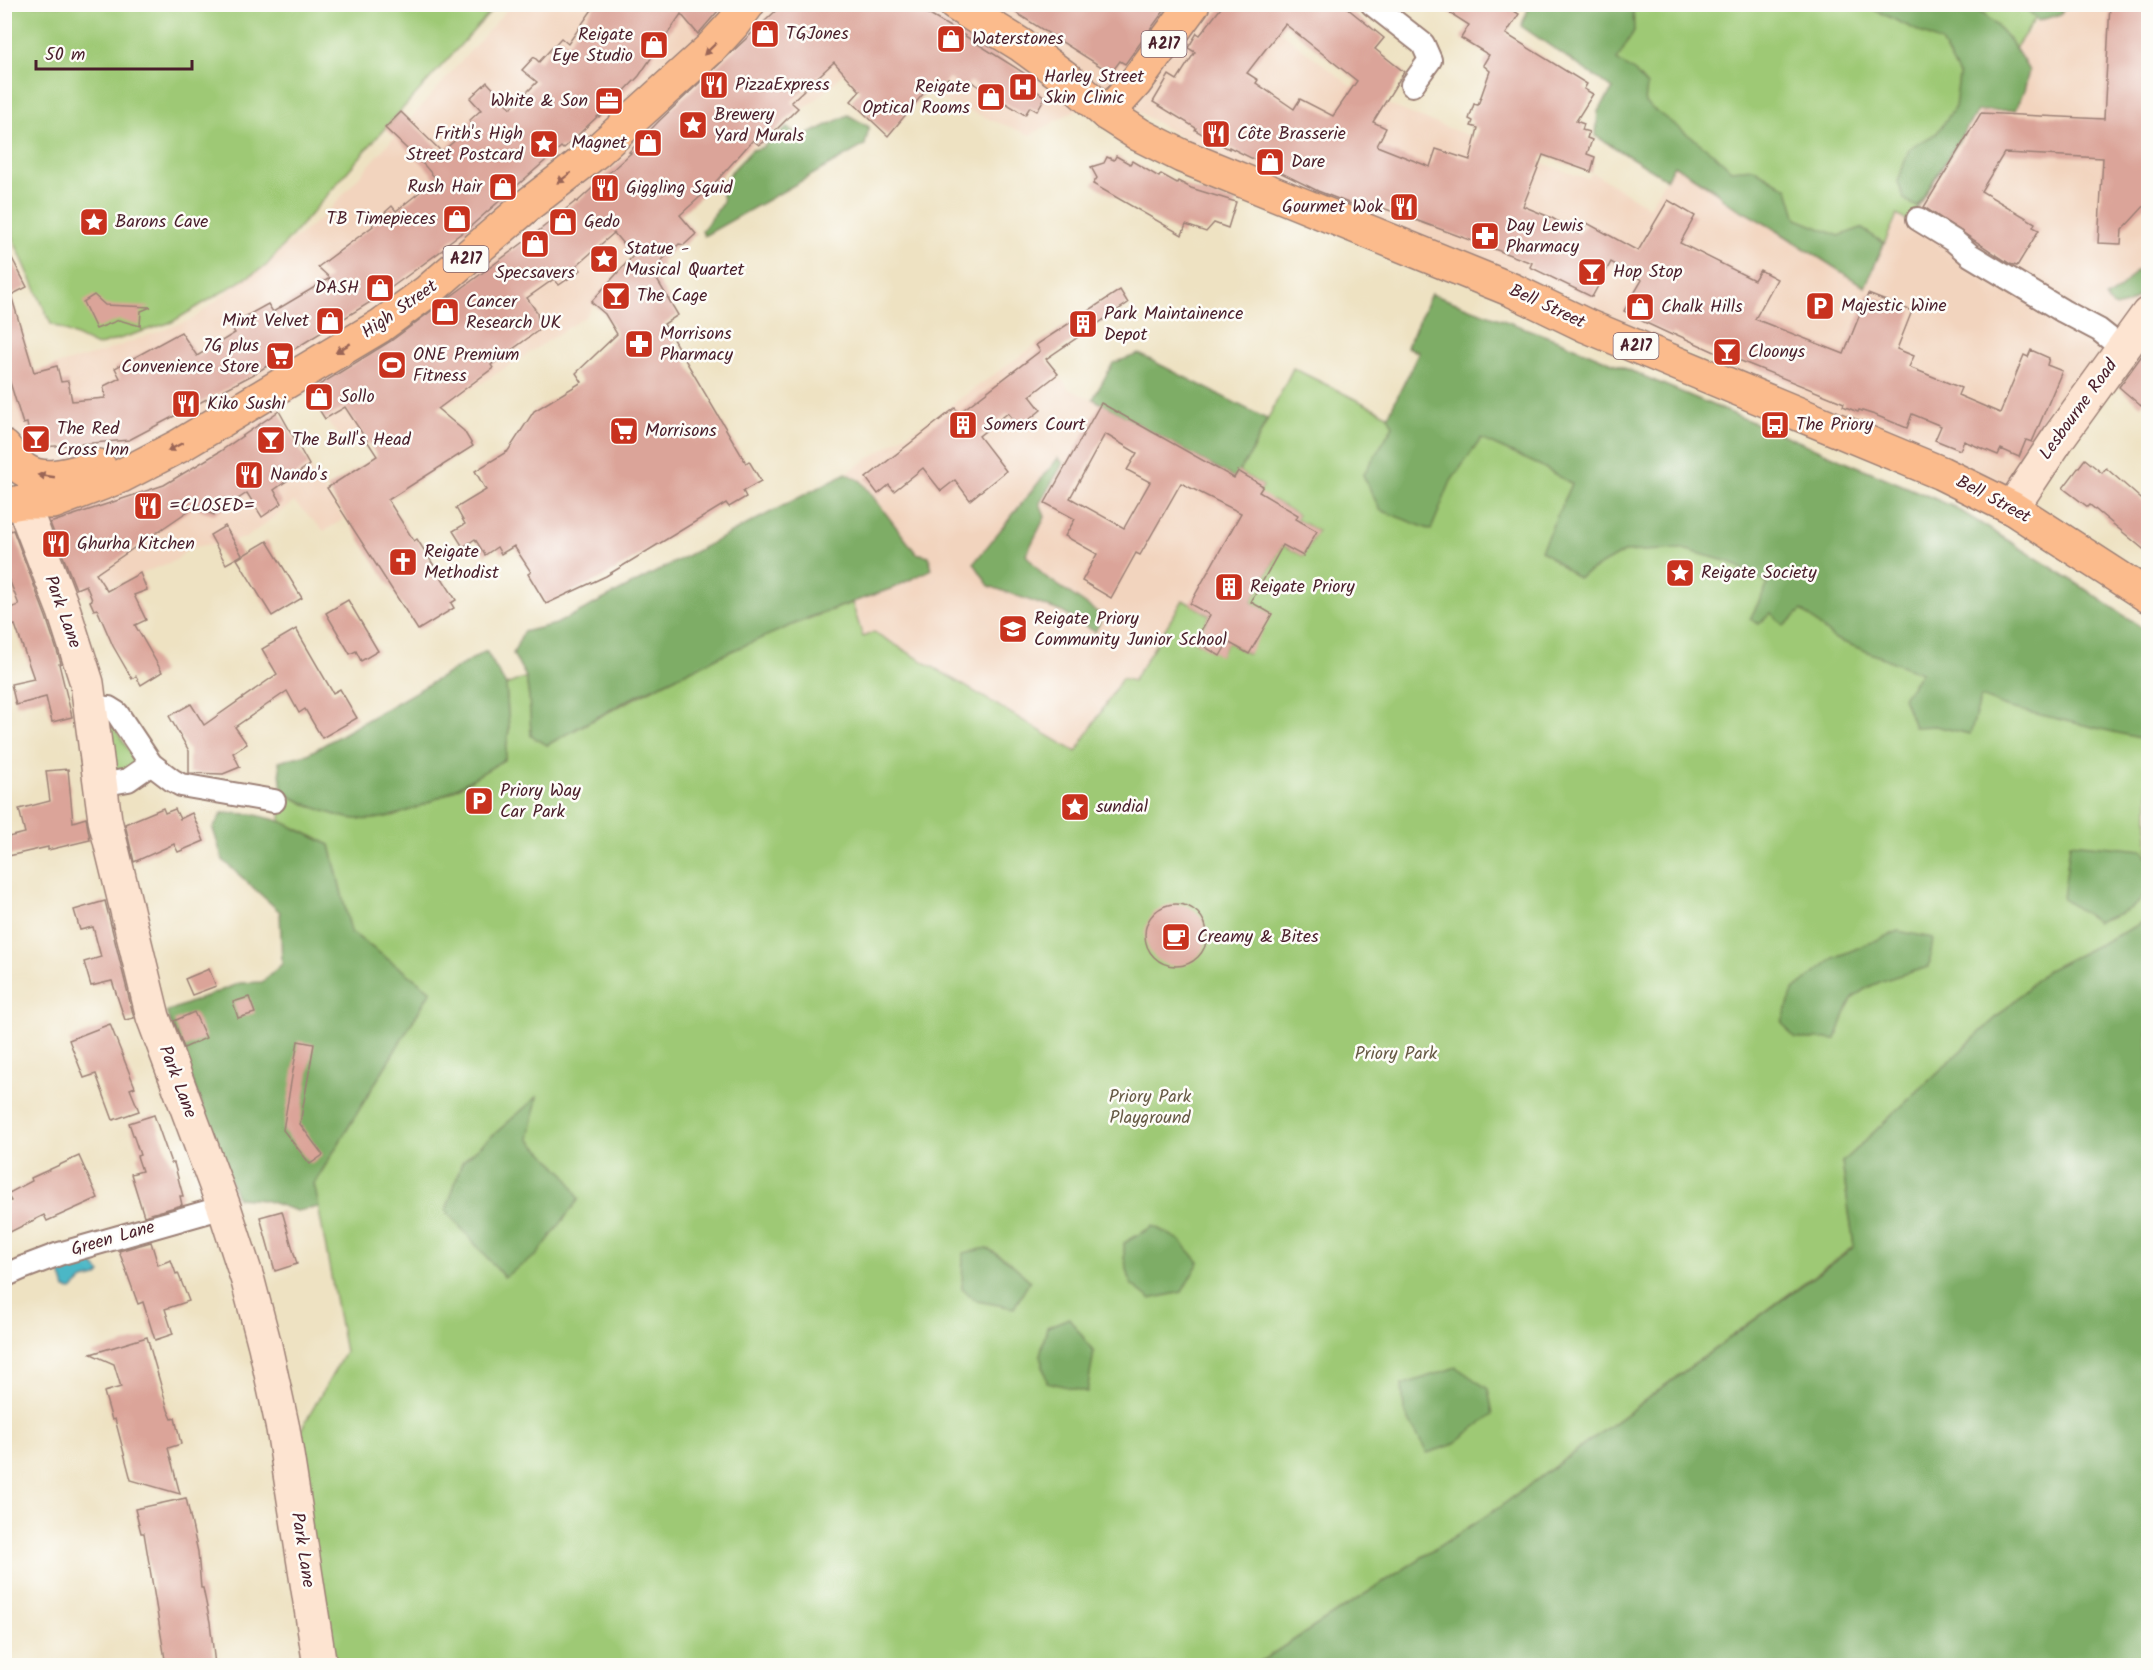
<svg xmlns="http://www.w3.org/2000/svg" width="2153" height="1670" viewBox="0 0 2153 1670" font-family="Kalam,sans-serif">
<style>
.built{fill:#f2d4be}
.green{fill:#9ec975;stroke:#747450;stroke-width:1.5}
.forest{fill:#7ead66;stroke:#646648;stroke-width:1.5}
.water{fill:#4bb7c6;stroke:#4a6b78;stroke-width:1.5}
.building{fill:#dba499;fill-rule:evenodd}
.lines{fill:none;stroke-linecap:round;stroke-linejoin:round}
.street-casing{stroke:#9c8076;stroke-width:26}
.secondary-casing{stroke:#9c8076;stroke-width:36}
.primary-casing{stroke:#9c8076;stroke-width:36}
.street{stroke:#fff;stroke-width:22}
.secondary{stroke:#fde4d1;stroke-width:33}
.primary{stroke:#fbbb8c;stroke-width:33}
.oneway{fill:#9a6557}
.labels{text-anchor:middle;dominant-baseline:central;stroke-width:5;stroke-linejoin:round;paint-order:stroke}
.shield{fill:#fdfcf7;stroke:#806168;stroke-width:1.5}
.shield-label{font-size:16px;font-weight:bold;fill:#4a1f2b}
.poi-label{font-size:18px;fill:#4a1f2b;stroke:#fdfcf7;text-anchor:start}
.street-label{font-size:18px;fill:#4a1f2b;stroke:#fdfcf7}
.park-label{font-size:18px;fill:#675a45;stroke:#fdfcf7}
</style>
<rect width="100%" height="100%" fill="#fdfcf7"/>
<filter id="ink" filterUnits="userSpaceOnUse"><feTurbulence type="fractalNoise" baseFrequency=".0167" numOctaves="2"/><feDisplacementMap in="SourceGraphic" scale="12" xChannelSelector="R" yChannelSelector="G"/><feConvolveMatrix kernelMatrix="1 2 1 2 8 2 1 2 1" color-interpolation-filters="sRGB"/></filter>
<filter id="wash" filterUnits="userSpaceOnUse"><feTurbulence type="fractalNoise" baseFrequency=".008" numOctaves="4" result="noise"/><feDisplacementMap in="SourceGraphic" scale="24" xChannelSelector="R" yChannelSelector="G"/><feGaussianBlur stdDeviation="1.35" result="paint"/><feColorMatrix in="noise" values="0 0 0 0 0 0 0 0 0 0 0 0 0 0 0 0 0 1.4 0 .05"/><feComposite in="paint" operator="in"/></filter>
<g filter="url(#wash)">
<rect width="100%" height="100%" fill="#eee2c2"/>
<g class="built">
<polygon points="511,5 1246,5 1359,92 1416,116 1575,175 1587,178 1593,173 1649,207 1674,165 1904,199 1918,207 1977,111 2029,72 2016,47 2038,21 2061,14 2065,5 2148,5 2148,295 2138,306 2004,493 1820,414 1592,308 1220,161 1107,93 1030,135 933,97 866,50 822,95 657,219 585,317 449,404 358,448 347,445 325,419 308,392 279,411 309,465 344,519 324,531 294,502 246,538 189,548 176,560 73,600 62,599 5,612 4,511 28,508 5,395 5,379 103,352 193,319 326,214"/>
<polygon points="1036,345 1069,389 1101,403 1234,478 1238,471 1263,486 1255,499 1272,500 1298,515 1297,519 1317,531 1303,556 1283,545 1251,601 1272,614 1249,654 1228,642 1220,656 1195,641 1133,681 1122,678 1069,763 863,637 852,603 893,588 916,553 861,482 846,473 934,417"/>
</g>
<g class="green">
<polygon points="1533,4 2045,5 2016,47 1918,207 1914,225 1897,215 1865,287 1674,165 1666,179 1596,136 1618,91"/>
<polygon points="4,5 497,5 385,128 266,266 172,322 97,346 51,324 14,241 4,195"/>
<path d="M1431,294L1560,341L1954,507L2070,579L2148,632V920L2046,971L1842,1162L1854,1246L1497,1509L1255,1665H327L292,1446L345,1352L314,1184L431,991L351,932L330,845L281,821L282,792L311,807L395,816L451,792L505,759L509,729L506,685L526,677L529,697L547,745C646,691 745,639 852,603L863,637L874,632L1076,752L1122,678L1133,681L1183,600L1210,615L1195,641L1220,655L1228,642L1248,654L1271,614L1251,602L1283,545L1303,556L1317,531L1296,519L1298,515L1273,500H1255L1263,486L1238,471L1250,455L1293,368L1389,416L1419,353L1407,347Z"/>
<path d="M109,719L135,760C129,772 119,774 108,767L105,720Z"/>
</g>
<g class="forest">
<polygon points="1530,5 1633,5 1634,31 1617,60 1635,72 1647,86 1645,103 1713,153 1731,170 1753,168 1788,189 1797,219 1839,236 1861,228 1884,243 1865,287 1773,228 1726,202 1714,189 1674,165 1666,179 1596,136 1598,111 1613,89 1521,26"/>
<path d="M1864,5H1968C1996,18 2015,45 2029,71L2024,91L2015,110L1977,111L1917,207L1904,199L1898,182L1909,149L1937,133L1955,107L1959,75L1941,42Z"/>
<polygon points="2031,5 2031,4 2065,5 2061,14 2038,21 2028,10"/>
<polygon points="848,115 869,127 865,145 704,236 702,231 723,202 721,188 729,174 752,150 761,148 787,128 803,137"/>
<path d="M2137,270L2148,273V285C2139,296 2118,320 2106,298L2120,289Z"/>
<polygon points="1431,294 1560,341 1954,507 2070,579 2148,632 2148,740 2006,707 1981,697 1970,734 1935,726 1914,727 1903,697 1921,673 1833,638 1802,610 1784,626 1771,613 1759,624 1750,619 1768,584 1732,563 1683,549 1624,552 1578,578 1541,550 1572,484 1541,466 1481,439 1451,481 1431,530 1380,510 1363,475 1393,426 1388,416 1419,352 1407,347"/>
<polygon points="1139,354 1267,419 1250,455 1234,478 1093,399 1113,363"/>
<polygon points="1058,458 1063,463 1040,503 1045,517 1026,555 1043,575 1103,616 1095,632 1062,612 989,586 974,563"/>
<polygon points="846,473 861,481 916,553 929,556 932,569 893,588 813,616 727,653 630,699 547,745 531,736 529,697 526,677 513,654 523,632 556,624"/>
<path d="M486,651L506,685L509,729L505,759C465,783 405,824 356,819C333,817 303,803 282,792L279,761L308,754Z"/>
<polygon points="222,813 252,814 280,821 330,845 351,932 431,991 314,1184 319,1207 297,1211 264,1200 237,1198 166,1012 240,983 262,982 282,964 280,912 223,860 213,829"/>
<path d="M2070,843L2143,850C2150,859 2148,866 2148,877C2148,909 2122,912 2097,922L2063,899Z"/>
<polygon points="2148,920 2148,1665 1255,1665 1497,1509 1854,1247 1842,1162 2046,971"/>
<path d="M1898,931L1933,938L1929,967C1908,973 1866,982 1852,1000C1845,1010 1841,1027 1836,1039H1795L1782,1022L1793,991L1834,958Z"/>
<polygon points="537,1097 529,1139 566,1175 579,1199 537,1255 504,1277 446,1211 462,1162"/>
<polygon points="1153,1226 1180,1240 1199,1262 1182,1292 1150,1299 1131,1284 1124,1258 1124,1243"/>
<polygon points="987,1248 1010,1262 1030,1281 1014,1308 977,1301 962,1289 963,1253"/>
<polygon points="1069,1318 1094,1352 1087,1392 1047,1382 1040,1355 1047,1327"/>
<polygon points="1456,1367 1488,1389 1493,1414 1452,1445 1427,1453 1404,1411 1402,1385"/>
</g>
<polygon class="water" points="88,1263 91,1263 101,1273 97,1277 83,1280 72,1290 65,1289 60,1272"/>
<g id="blocks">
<g class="building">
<polygon points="596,4 724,4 698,34 681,14 639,76 599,117 598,116 563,149 561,147 471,226 444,246 445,248 377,298 254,374 129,440 31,448 27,423 23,424 4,363 4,243 27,287 11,295 34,372 57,366 61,382 68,381 72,401 105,398 104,386 120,378 115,368 181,332 197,356 235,333 230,325 268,304 273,312 330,278 318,267 373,226 372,224 392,206 396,211 436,179 425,166 385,128 401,112 442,152 472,125 469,121 481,110 470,98 487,82 511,108 537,82 522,70 534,57 539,62 561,38 568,44"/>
<polygon points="783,4 911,4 962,34 1035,80 1031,87 1045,97 1037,111 1030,107 1025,115 970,81 965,89 948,78 941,88 933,82 888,136 851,101 860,91 834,62 791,102 798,108 764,142 759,145 753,140 711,187 680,215 696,234 684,245 679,244 661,261 663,264 653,273 678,315 664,324 746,463 749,461 761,481 743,491 746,497 729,507 726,503 606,576 546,604 528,574 531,572 514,546 501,554 497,547 485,555 475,539 463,547 453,531 465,524 456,508 486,490 475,471 508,451 534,411 582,382 576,373 617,334 605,314 591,302 633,256 614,233 577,265 581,270 559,285 554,279 527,298 537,312 539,330 491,365 493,368 438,409 464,431 473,446 388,500 414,541 417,539 456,600 451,603 454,608 418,630 327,488 377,456 345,407 325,419 308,392 391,341 536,233 576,201 577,202 631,153 629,152 659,121"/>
<polygon points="1002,4 1169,4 1125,64 1120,61 1111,73"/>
<path d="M1224,4H1342L1384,38L1375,49L1404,72L1373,122L1386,128L1377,146L1430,167L1436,149L1470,160L1478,128L1471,126L1473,121L1469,119L1474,104L1478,105L1490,71L1483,65L1489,55L1461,38L1469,25L1436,4H1516L1512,10L1519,14L1506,34L1587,84L1584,89L1593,94L1576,121L1584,124L1582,130L1589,132L1587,138L1592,140L1587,154L1595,157L1591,172L1543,155L1523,206L1552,218L1579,234L1587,223L1638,251L1668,200L1695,216L1680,243L1754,280L1760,270L1777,279L1755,319L1844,354L1868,294L1912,311L1897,349L1914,356L1909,367L1961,388L1958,395L2000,413L2024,355L2028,357L2031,350L2049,358L2047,365L2062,371L2032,442L2026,440L2019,457L2001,449L1998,455L1964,441L1960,450L1935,440L1941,426L1912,414L1907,428L1875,415L1859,410L1858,412L1843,406L1844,403L1736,359L1733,364L1716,356L1717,353L1673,333L1672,335L1644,322L1624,311L1642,280L1611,262L1592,297L1530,267L1532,263L1364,201L1361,208L1351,204L1318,191L1229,147V149L1195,130L1196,128L1153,102L1169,75L1177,80L1195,52L1188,48L1197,33L1200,35ZM1285,24L1357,81L1333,116L1300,99L1294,109L1256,83L1258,80L1247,73Z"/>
<polygon points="2110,4 2148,4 2148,202 2122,230 2121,244 2098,243 2103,158 2004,153 1981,191 2035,223 2033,227 2039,230 2017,266 2010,264 1924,207 1981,113 2104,119"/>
<polygon points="1116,156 1130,164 1132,161 1159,177 1161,174 1177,183 1178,181 1191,188 1236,202 1228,228 1214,223 1206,232 1186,225 1182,235 1093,184 1097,178 1091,167 1104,163 1107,157 1114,160"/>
<polygon points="1120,290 1128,303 1046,359 1058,374 1030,396 1041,410 1020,427 1008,413 979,436 1006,471 970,500 955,480 941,491 923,468 894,491 889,485 878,494 866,478 955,408 959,413 1040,351 1036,345"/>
<polygon points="94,295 105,305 151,307 141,311 140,326 119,320 96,329 83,302"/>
<polygon points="2148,347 2148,397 2141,406 2119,387"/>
<path d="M1101,403L1234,478L1238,471L1263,486L1259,492L1298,515L1296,519L1317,531L1303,556L1283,545L1251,602L1272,614L1249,654L1228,642L1220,656L1195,641L1210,615L1190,604L1241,513L1181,483L1140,555L1136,553L1111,598L1082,581L1097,554L1065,536L1075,519L1045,503ZM1105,434L1137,453L1127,470L1150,482L1124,528L1070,498Z"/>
<polygon points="279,411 309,465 274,490 282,503 262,517 247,493 214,515 194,507 96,574 107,591 140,573 147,590 134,595 146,620 135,625 162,672 141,685 136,676 132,679 113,646 97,609 94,610 90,601 92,600 86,585 76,589 50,523 164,485 219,452"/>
<polygon points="2085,459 2102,473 2106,468 2148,505 2148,553 2090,505 2088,507 2063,488"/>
<polygon points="225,526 242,555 226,564 210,535"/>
<polygon points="13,530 46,617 61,663 59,664 72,717 52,722 46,697 16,705 11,684 34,679 15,625 4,628 4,610 19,605 4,566 4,533"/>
<polygon points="267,541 302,598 272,616 237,559"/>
<polygon points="348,600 378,651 361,661 356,651 350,654 326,613"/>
<polygon points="296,629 333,693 340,689 357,718 322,738 305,709 299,713 287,691 235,727 247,744 233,753 240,767 223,774 189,773 189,751 169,716 191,704 204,725 277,674 262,649"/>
<polygon points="68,769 73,822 86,818 90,840 48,850 48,847 4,857 4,838 25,833 19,809 50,801 46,771"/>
<polygon points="163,808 165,813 175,809 180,819 192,813 204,841 178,852 174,844 134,862 125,824"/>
<polygon points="105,901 134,1018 125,1020 112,981 91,986 84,962 101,957 93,927 80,930 74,910"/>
<circle cx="1176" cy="935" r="31"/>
<polygon points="209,969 216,986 192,995 185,979"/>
<polygon points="249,997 255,1013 238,1018 233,1002"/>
<polygon points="194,1012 206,1038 184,1048 174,1021"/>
<polygon points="110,1024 135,1087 130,1089 139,1111 113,1120 96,1074 84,1078 69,1040"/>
<polygon points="298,1041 314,1044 300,1124 323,1155 310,1164 283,1130"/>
<polygon points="154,1115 171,1163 174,1163 183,1196 180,1196 182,1205 144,1216 131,1174 142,1171 137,1156 140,1155 129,1123"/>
<polygon points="79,1156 98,1198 47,1221 44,1215 4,1235 4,1204 11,1201 7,1194 32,1181 31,1178"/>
<polygon points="282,1211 297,1264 275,1271 260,1217"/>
<polygon points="151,1242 158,1265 171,1260 176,1274 178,1273 189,1301 165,1309 173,1334 155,1340 143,1302 138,1304 119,1251"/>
<polygon points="147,1337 168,1410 172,1419 175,1418 181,1444 168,1448 180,1494 131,1480 115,1419 112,1420 104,1392 121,1387 114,1364 91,1354"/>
<polygon points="186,1498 198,1552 201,1588 203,1588 210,1622 215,1665 166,1665 144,1533 141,1533 135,1509"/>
</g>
</g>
</g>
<g filter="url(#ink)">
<use href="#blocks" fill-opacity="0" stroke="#9c8076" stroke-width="1.5"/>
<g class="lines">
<g class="street-casing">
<g id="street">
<polyline points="1372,4 1423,44 1430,60 1412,85"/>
<polyline points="1918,219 1954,241 1970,255 2063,311 2099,330 2123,349"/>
<polyline points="91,707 109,708 117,713 151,764 172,780 181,785 274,801"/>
<polyline points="100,785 128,780 151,764"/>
<polyline points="4,1276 22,1268 59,1254 224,1207"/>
</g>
</g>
<g class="secondary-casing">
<g id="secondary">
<polyline points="22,502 64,611 87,683 105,820 153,1017 224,1207 248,1281 265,1346 283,1429 320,1666"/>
<polyline points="2012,508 2059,437 2148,314"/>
</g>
</g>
<g class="primary-casing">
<g id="primary">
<polyline points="955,4 1021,45 1066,78 1107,114 1140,135 1182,156 1512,290 1587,326 1941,473 2012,508 2148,596"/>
<polyline points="1107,114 1135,83 1193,4"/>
<path d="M4,447C10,454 16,463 23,469C45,485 76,472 99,466"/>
<polyline points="4,505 22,502 53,502 121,476 179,446 380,326 428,291 529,204 596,152 711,48 733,24 748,4"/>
</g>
</g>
<use href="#street" class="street"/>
<use href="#secondary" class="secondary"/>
<use href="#primary" class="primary"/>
</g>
<defs><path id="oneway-solid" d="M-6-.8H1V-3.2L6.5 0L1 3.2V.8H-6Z" transform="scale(1.5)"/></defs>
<g class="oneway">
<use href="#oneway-solid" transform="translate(710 49) rotate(136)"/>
<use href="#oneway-solid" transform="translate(564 178) rotate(143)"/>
<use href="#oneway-solid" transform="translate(343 348) rotate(149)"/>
<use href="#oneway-solid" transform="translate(175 447) rotate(152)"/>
<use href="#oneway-solid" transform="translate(46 476) rotate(-172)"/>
</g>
</g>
<defs>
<g id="shop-square" transform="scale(1.5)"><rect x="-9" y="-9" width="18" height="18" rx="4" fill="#c8321e" stroke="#fdfcf7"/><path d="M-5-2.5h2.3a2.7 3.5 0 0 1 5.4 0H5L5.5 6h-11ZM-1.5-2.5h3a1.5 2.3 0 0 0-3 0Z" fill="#fff"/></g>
<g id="restaurant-square" transform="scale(1.5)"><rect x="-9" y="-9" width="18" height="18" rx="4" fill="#c8321e" stroke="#fdfcf7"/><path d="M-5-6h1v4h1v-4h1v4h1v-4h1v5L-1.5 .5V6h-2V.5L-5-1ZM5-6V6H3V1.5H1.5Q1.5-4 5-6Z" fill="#fff"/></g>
<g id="hospital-square" transform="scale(1.5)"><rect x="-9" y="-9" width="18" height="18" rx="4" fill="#c8321e" stroke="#fdfcf7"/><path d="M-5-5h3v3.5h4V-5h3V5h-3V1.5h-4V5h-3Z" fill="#fff"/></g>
<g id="office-square" transform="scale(1.5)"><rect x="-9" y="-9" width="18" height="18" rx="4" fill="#c8321e" stroke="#fdfcf7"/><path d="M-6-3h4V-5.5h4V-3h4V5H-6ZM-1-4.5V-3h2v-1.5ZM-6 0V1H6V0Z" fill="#fff"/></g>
<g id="sight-square" transform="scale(1.5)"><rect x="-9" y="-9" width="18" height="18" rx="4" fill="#c8321e" stroke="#fdfcf7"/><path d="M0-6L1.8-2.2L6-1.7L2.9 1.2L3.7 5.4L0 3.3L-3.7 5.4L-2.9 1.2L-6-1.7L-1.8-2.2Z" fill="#fff"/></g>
<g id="pharmacy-square" transform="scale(1.5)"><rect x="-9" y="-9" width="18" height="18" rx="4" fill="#c8321e" stroke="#fdfcf7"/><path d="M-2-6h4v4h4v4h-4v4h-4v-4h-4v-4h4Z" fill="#fff"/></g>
<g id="bar-square" transform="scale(1.5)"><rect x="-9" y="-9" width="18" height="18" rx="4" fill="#c8321e" stroke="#fdfcf7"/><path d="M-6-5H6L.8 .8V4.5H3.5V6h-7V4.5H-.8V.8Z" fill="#fff"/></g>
<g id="parking-square" transform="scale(1.5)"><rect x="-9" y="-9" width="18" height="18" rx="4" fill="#c8321e" stroke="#fdfcf7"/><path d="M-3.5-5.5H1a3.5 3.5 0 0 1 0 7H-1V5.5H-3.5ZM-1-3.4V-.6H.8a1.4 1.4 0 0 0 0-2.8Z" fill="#fff"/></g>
<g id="building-square" transform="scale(1.5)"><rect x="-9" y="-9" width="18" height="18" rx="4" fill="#c8321e" stroke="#fdfcf7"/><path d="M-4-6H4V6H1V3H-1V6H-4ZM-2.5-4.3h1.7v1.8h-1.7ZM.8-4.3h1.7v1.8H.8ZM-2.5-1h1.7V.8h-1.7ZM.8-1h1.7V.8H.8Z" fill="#fff"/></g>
<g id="supermarket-square" transform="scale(1.5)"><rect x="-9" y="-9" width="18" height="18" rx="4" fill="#c8321e" stroke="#fdfcf7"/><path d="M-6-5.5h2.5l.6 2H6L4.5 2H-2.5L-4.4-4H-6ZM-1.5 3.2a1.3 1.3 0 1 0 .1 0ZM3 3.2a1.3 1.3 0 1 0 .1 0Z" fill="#fff"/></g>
<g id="stadium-square" transform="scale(1.5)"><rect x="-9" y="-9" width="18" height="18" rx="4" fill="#c8321e" stroke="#fdfcf7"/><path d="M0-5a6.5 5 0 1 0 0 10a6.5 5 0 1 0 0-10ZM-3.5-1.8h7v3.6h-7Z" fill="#fff"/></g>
<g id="bus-square" transform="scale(1.5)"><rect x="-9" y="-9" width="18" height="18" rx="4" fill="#c8321e" stroke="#fdfcf7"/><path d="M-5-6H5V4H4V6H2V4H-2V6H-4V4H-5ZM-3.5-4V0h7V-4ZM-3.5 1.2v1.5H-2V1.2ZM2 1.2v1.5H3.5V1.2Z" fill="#fff"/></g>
<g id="church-square" transform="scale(1.5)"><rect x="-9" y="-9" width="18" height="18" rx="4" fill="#c8321e" stroke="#fdfcf7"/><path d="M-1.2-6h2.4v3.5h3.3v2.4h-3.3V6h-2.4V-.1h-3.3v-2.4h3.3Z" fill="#fff"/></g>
<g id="school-square" transform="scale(1.5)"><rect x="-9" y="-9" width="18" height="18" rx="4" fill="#c8321e" stroke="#fdfcf7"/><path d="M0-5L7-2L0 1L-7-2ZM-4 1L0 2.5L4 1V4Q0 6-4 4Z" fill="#fff"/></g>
<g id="cafe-square" transform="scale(1.5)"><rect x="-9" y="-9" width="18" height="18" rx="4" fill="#c8321e" stroke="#fdfcf7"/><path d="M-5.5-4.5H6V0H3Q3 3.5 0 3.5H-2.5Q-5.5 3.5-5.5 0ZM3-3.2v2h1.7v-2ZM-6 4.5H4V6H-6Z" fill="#fff"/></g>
</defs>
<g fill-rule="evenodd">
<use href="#shop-square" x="765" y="34"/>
<use href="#shop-square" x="951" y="39"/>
<use href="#shop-square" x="654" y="45"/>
<use href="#restaurant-square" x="714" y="85"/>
<use href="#hospital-square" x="1023" y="87"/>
<use href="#shop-square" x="991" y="97"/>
<use href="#office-square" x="609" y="101"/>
<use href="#sight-square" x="693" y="125"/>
<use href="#restaurant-square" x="1216" y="134"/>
<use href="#shop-square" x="648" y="143"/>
<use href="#sight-square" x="544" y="144"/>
<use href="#shop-square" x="1270" y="162"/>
<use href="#shop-square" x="503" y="187"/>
<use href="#restaurant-square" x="605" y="188"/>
<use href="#restaurant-square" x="1404" y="207"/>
<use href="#shop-square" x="457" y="219"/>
<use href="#sight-square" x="94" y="222"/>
<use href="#shop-square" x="563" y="222"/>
<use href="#pharmacy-square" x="1485" y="236"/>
<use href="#shop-square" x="535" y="244"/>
<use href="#sight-square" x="604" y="259"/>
<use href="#bar-square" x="1592" y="272"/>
<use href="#shop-square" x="380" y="288"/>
<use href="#bar-square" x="616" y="296"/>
<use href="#parking-square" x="1820" y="306"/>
<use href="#shop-square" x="1640" y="307"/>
<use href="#shop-square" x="445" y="312"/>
<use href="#shop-square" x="330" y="321"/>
<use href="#building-square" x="1083" y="324"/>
<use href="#pharmacy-square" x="639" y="344"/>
<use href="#bar-square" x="1727" y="352"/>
<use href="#supermarket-square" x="280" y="356"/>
<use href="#stadium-square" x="392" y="365"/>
<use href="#shop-square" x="319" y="397"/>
<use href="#restaurant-square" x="186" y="404"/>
<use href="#building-square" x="963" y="425"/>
<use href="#bus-square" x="1775" y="425"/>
<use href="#supermarket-square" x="624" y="431"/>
<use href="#bar-square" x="36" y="439"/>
<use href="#bar-square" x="271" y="440"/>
<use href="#restaurant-square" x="249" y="475"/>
<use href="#restaurant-square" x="148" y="506"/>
<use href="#restaurant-square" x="56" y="544"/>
<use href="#church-square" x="403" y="562"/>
<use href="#sight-square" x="1680" y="573"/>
<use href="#building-square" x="1229" y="587"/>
<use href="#school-square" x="1013" y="629"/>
<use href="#parking-square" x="479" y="801"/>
<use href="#sight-square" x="1075" y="807"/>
<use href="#cafe-square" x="1176" y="937"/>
</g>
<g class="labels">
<g class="shield">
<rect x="1141.5" y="31" width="45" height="26" rx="4.5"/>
<rect x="443.5" y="246" width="45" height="26" rx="4.5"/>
<rect x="1613.5" y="333" width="45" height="26" rx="4.5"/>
</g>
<g class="shield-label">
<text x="1164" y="44">A217</text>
<text x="466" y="259">A217</text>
<text x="1636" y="346">A217</text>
</g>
<g class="poi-label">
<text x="786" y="34">TGJones</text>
<text x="633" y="35" text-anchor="end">Reigate<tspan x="633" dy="21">Eye Studio</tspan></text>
<text x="972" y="39">Waterstones</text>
<text x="1044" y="77">Harley Street<tspan x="1044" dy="21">Skin Clinic</tspan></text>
<text x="735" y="85">PizzaExpress</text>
<text x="970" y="87" text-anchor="end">Reigate<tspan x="970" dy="21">Optical Rooms</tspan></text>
<text x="588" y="101" text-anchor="end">White &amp; Son</text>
<text x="714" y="115">Brewery<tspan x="714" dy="21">Yard Murals</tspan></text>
<text x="523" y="134" text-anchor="end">Frith's High<tspan x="523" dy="21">Street Postcard</tspan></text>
<text x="1237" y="134">Côte Brasserie</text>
<text x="627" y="143" text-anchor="end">Magnet</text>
<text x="1291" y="162">Dare</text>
<text x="482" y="187" text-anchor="end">Rush Hair</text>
<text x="626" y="188">Giggling Squid</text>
<text x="1383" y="207" text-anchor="end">Gourmet Wok</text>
<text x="436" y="219" text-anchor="end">TB Timepieces</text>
<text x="115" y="222">Barons Cave</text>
<text x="584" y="222">Gedo</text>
<text x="1506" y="226">Day Lewis<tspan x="1506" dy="21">Pharmacy</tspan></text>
<text x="625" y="249">Statue -<tspan x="625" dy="21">Musical Quartet</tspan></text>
<text x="1613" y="272">Hop Stop</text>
<text x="535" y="273" text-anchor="middle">Specsavers</text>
<text x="359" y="288" text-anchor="end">DASH</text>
<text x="637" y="296">The Cage</text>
<text x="466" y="302">Cancer<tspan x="466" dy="21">Research UK</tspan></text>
<text x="1841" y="306">Majestic Wine</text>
<text x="1661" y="307">Chalk Hills</text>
<text x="1104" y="314">Park Maintainence<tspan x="1104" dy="21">Depot</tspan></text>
<text x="309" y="321" text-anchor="end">Mint Velvet</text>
<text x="660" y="334">Morrisons<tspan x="660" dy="21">Pharmacy</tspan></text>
<text x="259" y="346" text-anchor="end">7G plus<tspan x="259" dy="21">Convenience Store</tspan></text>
<text x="1748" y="352">Cloonys</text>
<text x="413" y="355">ONE Premium<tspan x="413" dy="21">Fitness</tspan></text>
<text x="340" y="397">Sollo</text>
<text x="207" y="404">Kiko Sushi</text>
<text x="984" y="425">Somers Court</text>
<text x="1796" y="425">The Priory</text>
<text x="57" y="429">The Red<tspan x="57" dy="21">Cross Inn</tspan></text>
<text x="645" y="431">Morrisons</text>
<text x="292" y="440">The Bull's Head</text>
<text x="270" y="475">Nando's</text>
<text x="169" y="506">=CLOSED=</text>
<text x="77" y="544">Ghurha Kitchen</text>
<text x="424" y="552">Reigate<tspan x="424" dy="21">Methodist</tspan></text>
<text x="1701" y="573">Reigate Society</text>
<text x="1250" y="587">Reigate Priory</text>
<text x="1034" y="619">Reigate Priory<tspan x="1034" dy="21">Community Junior School</tspan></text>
<text x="500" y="791">Priory Way<tspan x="500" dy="21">Car Park</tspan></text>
<text x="1096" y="807">sundial</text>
<text x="1197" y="937">Creamy &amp; Bites</text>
</g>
<g class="street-label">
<text transform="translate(1547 307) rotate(25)">Bell Street</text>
<text transform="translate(400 310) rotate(-35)">High Street</text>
<text transform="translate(2079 410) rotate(-54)">Lesbourne Road</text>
<text transform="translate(1993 500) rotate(28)">Bell Street</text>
<text transform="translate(62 612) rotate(70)">Park Lane</text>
<text transform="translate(177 1082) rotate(69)">Park Lane</text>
<text transform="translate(113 1239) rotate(-16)">Green Lane</text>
<text transform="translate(302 1550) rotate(81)">Park Lane</text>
</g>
<g class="park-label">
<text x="1396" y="1054">Priory Park</text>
<text x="1150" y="1097">Priory Park<tspan x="1150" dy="21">Playground</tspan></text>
</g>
</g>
<rect width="2153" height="1670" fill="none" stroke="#fdfcf7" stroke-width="24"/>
<path d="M36 60v9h156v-9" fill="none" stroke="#4a1f2b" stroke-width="3"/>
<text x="45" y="60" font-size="18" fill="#4a1f2b" stroke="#fdfcf7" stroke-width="4.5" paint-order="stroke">50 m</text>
</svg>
